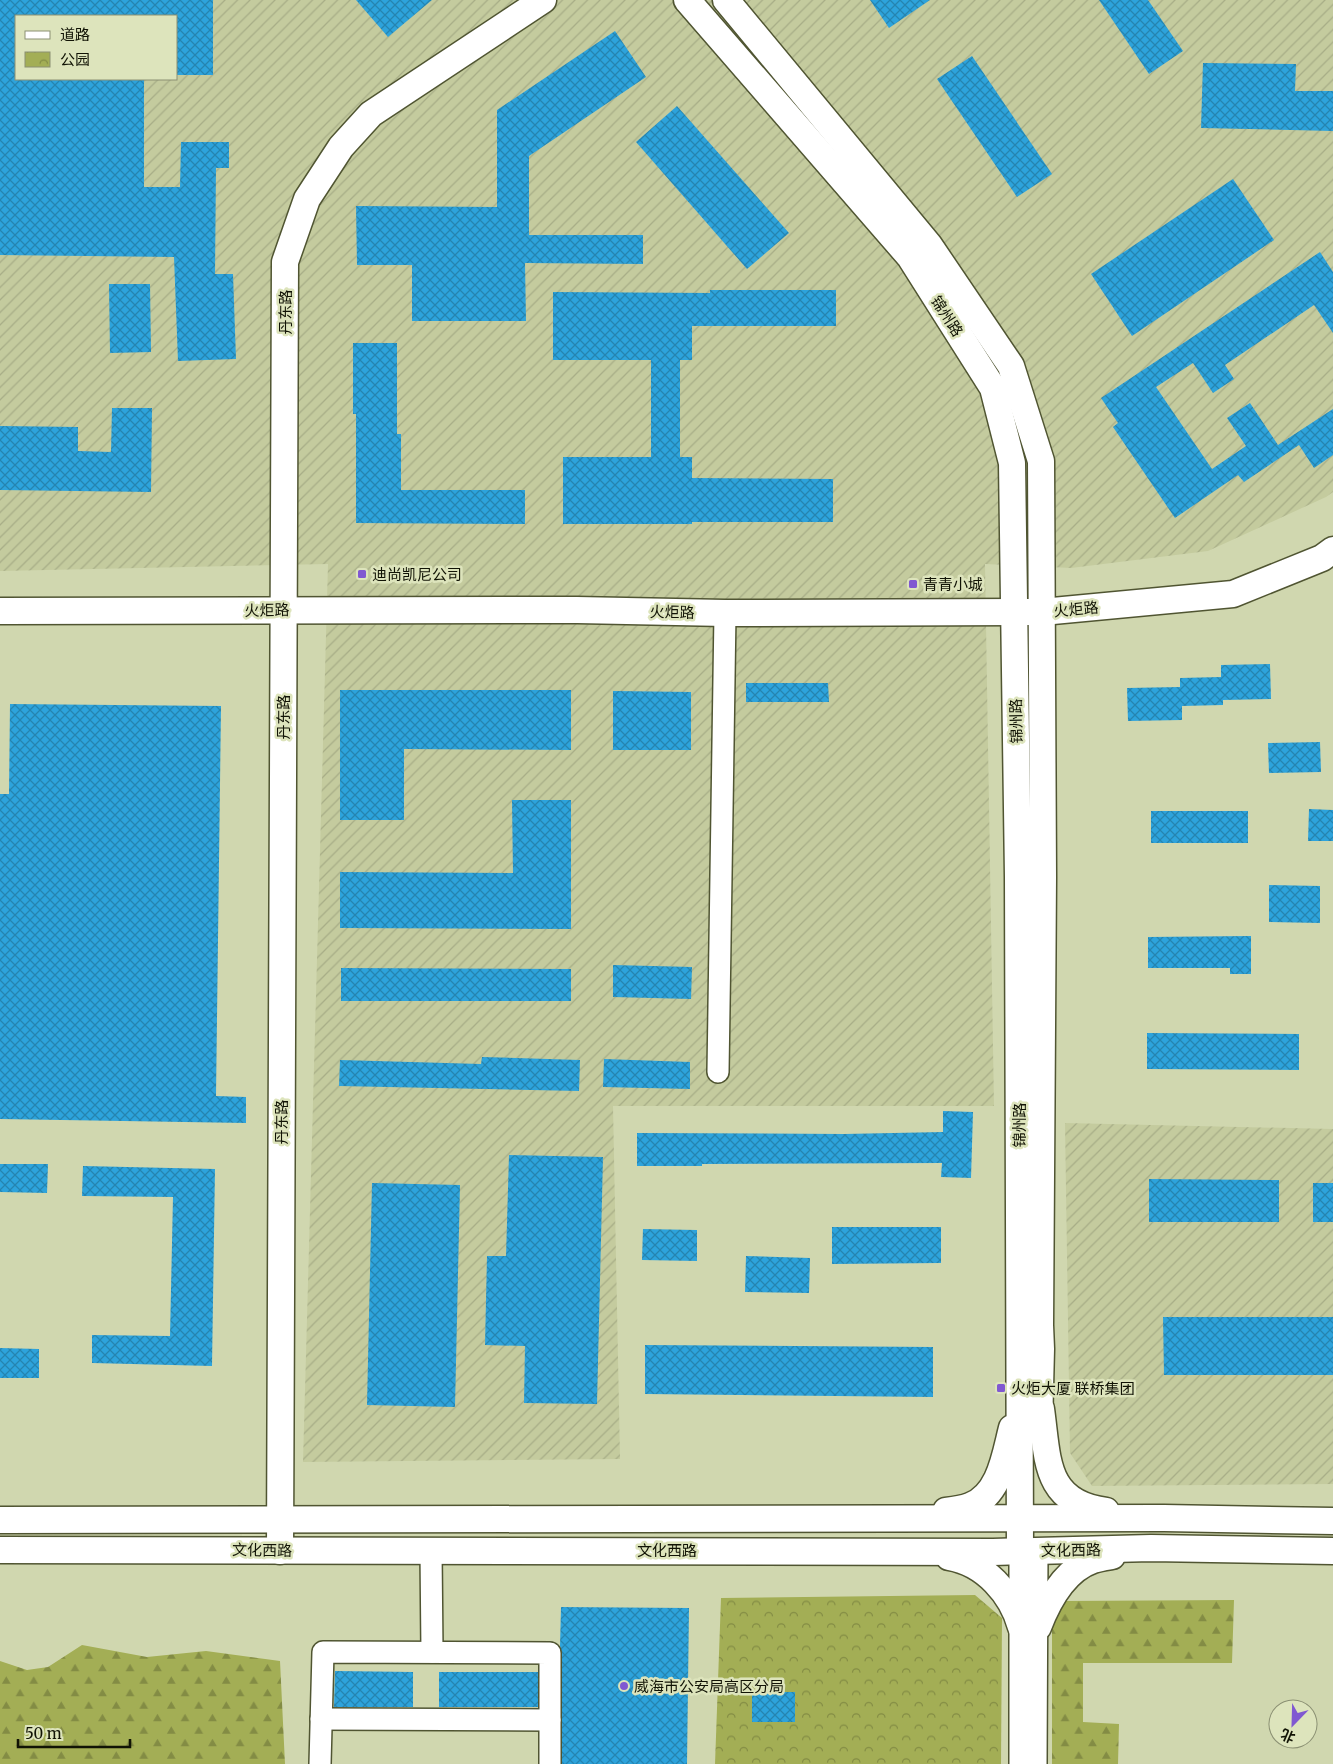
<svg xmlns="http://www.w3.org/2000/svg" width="1333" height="1764" viewBox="0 0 1333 1764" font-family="Merriweather,'Noto Sans SC',serif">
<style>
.industrial{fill:url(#industrial-furrows);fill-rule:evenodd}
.forest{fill:url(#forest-firs)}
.park{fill:url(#park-crowns)}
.building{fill:url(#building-cross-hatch)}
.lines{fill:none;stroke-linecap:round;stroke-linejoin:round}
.minor-casing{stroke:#505532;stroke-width:24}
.major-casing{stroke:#505532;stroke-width:29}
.minor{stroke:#fff;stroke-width:21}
.major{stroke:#fff;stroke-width:26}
.poi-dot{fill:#8058d1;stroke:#dde4bc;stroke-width:2}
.labels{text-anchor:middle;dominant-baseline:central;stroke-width:5;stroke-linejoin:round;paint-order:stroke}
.street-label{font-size:15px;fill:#111305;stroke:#dde4bc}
.poi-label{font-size:15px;fill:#111305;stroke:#dde4bc;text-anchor:start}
</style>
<defs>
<pattern id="industrial-furrows" width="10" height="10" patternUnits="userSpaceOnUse" patternTransform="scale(1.25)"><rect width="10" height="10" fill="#c4cb9e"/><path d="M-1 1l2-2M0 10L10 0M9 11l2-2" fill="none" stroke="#a7ad87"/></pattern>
<pattern id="forest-firs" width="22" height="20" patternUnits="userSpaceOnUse" patternTransform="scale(1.25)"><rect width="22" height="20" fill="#a3ae55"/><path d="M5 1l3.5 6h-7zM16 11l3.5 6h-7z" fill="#838c44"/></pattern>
<pattern id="park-crowns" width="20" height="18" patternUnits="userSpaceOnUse" patternTransform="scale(1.25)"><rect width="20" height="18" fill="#a3ae55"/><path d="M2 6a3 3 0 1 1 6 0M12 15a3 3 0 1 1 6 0" fill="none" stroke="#838c44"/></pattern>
<pattern id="building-cross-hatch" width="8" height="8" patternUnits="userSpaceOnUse" patternTransform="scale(1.25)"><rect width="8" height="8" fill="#2da3dc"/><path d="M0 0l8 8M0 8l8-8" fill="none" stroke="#2584b0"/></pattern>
</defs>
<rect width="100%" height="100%" fill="#d0d7af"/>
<g class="industrial">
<path d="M0,0H1333V492L1326,497L1208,551L1071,568L985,564L994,1106H613L620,1459L303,1462L328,564L0,571ZM16,16H176V79H16Z"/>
<polygon points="1065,1123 1333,1129 1333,1484 1092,1486 1070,1453"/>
</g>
<g class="forest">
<polygon points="1234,1600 1232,1663 1083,1663 1083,1722 1119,1724 1118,1764 1052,1764 1052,1628 1063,1601"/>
<polygon points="82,1645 147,1657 206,1651 280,1661 285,1764 0,1764 0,1661 27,1670 48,1667"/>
</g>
<polygon class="park" points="975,1595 1002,1618 1001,1764 715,1764 721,1598"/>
<g class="building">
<polygon points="0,0 213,0 213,75 176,75 176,16 16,16 16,79 144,79 144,187 180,187 181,142 229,142 229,168 216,168 215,274 233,274 236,359 178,361 174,257 0,255"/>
<polygon points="356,0 432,0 388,37"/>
<polygon points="870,0 930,0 889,28"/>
<polygon points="1099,0 1148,0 1183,51 1149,74"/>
<polygon points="615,31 646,77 529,156 529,235 643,235 643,264 525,263 526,321 412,321 412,265 357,265 356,206 497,207 497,110"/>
<polygon points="972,56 1052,174 1017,197 937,79"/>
<polygon points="1203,63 1296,64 1295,91 1333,91 1333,131 1201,128"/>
<polygon points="677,106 789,233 747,269 636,142"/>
<polygon points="1233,179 1274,240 1132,336 1091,274"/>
<polygon points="1320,252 1333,272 1333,333 1314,305 1225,365 1234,379 1213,393 1193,363 1156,387 1212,469 1246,446 1227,418 1250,403 1278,445 1333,409 1333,455 1314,468 1299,445 1244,482 1238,475 1175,518 1113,427 1118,423 1101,398"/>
<polygon points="109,284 150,284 151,352 110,353"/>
<polygon points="710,290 836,290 836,326 692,326 692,360 680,360 680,457 692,457 692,478 833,479 833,522 692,522 692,524 563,524 563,457 651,457 651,360 553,360 553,292 710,293"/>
<polygon points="353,343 397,343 397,434 401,434 401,490 525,490 525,524 356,523 356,414 353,414"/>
<polygon points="112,408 152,408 151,492 0,490 0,426 78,427 78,451 111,452"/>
<polygon points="1270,664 1271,699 1223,700 1223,705 1182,706 1182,720 1128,721 1127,688 1180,687 1180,678 1221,677 1221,665"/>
<polygon points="746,683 828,683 829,702 746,702"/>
<polygon points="340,690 571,690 571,750 404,749 404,820 340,820"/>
<polygon points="613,691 691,692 691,750 613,750"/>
<polygon points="10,704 221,706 216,1096 246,1097 246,1123 0,1119 0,794 9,794"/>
<polygon points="1320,742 1321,772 1269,773 1268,743"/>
<polygon points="512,800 571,800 571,929 340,928 340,872 513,873"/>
<polygon points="1309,809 1333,810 1333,841 1308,841"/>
<rect x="1151" y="811" width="97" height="32"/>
<polygon points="1269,885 1320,886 1320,923 1269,922"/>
<polygon points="1251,936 1251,974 1230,974 1230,968 1148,968 1148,937"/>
<polygon points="613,965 692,967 691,999 613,997"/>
<polygon points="341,968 571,969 571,1001 341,1001"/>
<polygon points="1147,1033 1299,1034 1299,1070 1147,1069"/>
<polygon points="482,1057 580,1060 579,1091 339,1086 340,1060 481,1064"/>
<polygon points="604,1059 690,1062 690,1089 603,1087"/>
<polygon points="943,1111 973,1112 971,1178 941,1177 942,1163 702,1164 702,1166 637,1166 637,1133 844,1134 943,1132"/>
<polygon points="509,1155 603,1157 597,1404 524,1403 525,1346 485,1345 487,1256 506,1256"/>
<polygon points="0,1164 48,1164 47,1193 0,1192"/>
<polygon points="83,1166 215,1169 212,1366 92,1363 92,1335 170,1336 173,1197 82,1196"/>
<polygon points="1149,1179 1279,1180 1279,1222 1149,1222"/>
<polygon points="372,1183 460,1185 455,1407 367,1405"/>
<rect x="1313" y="1183" width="20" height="39"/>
<polygon points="832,1227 941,1227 941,1263 832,1264"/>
<polygon points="643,1229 697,1230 697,1261 642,1260"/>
<polygon points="746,1256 810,1258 809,1293 745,1292"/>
<polygon points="1163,1317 1333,1317 1333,1375 1164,1375"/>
<polygon points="645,1345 933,1347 933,1397 645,1394"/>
<polygon points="0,1348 39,1349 39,1378 0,1378"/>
<polygon points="561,1607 689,1608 687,1764 562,1764 562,1653 560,1646"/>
<polygon points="335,1671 413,1672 413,1707 334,1707"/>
<rect x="439" y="1672" width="99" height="35"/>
<rect x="752" y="1692" width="43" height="30"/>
</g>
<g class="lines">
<g class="minor-casing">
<g id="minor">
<polyline points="718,1072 725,613"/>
<polyline points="431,1551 432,1652"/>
<polyline points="321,1719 550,1720"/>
<polyline points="320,1764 323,1652 550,1653 550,1764"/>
<polyline points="1020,1764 1020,1551"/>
<polyline points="1036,1764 1037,1551"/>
</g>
</g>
<g class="major-casing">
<g id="major">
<polyline points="687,0 910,257 993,388 1012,463 1018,877 1020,1551"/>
<polyline points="726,0 929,245 1011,366 1041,461 1043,877 1040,1325 1041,1349 1039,1427"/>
<polyline points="0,611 577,610 725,613 1042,612 1233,594 1322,558 1333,550"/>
<path d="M1041,1409C1048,1459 1044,1503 1106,1511"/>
<path d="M946,1511C954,1510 962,1509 970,1506C1000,1495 1005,1455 1012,1428"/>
<polyline points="0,1520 1164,1518 1333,1521"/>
<polyline points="0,1550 993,1552 1151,1548 1333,1551"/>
<polyline points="280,1551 285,262 307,199 341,147 371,114 543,0"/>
<path d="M949,1557C985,1563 1012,1594 1021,1627"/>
<path d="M1038,1627C1048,1601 1064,1570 1093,1560C1099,1558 1106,1557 1112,1556"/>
</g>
</g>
<use href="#minor" class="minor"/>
<use href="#major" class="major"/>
</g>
<g class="poi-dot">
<rect x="357" y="569" width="10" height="10" rx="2.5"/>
<rect x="908" y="579" width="10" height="10" rx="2.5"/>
<rect x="996" y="1383" width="10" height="10" rx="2.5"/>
<circle cx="624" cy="1686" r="5"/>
</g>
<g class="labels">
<g class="street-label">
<text transform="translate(285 312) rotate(-90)">丹东路</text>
<text transform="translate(947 316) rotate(57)">锦州路</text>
<text transform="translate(1076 609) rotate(-5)">火炬路</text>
<text transform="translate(267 610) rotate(-1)">火炬路</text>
<text transform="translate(672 612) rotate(1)">火炬路</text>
<text transform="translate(283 717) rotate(-90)">丹东路</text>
<text transform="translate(1016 721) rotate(-91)">锦州路</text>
<text transform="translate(281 1122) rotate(-90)">丹东路</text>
<text transform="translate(1019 1125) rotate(-90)">锦州路</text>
<text transform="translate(262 1550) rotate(1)">文化西路</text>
<text x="667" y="1550">文化西路</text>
<text transform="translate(1071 1550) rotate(-1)">文化西路</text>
</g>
<g class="poi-label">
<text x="372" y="574">迪尚凯尼公司</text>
<text x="923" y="584">青青小城</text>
<text x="1011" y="1388">火炬大厦 联桥集团</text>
<text x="634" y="1686">威海市公安局高区分局</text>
</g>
</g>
<rect x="15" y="15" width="162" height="65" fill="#dde4bc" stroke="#8b9073"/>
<rect x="25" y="31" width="25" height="8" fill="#ffffff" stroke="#8b9073"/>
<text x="60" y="40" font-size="15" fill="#111305">道路</text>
<rect x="25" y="52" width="25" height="15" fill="url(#park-crowns)" stroke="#8b9073"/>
<text x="60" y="65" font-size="15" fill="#111305">公园</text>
<g transform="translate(1293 1724) rotate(203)"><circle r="24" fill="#dde4bc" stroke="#8b9073"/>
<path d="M0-4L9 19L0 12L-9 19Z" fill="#8058d1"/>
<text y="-8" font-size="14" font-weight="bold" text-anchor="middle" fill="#111305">北</text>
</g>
<path d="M18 1739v8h112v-8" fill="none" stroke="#111305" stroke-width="2.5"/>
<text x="25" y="1739" font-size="15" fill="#111305" stroke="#dde4bc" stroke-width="4" paint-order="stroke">50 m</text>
</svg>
